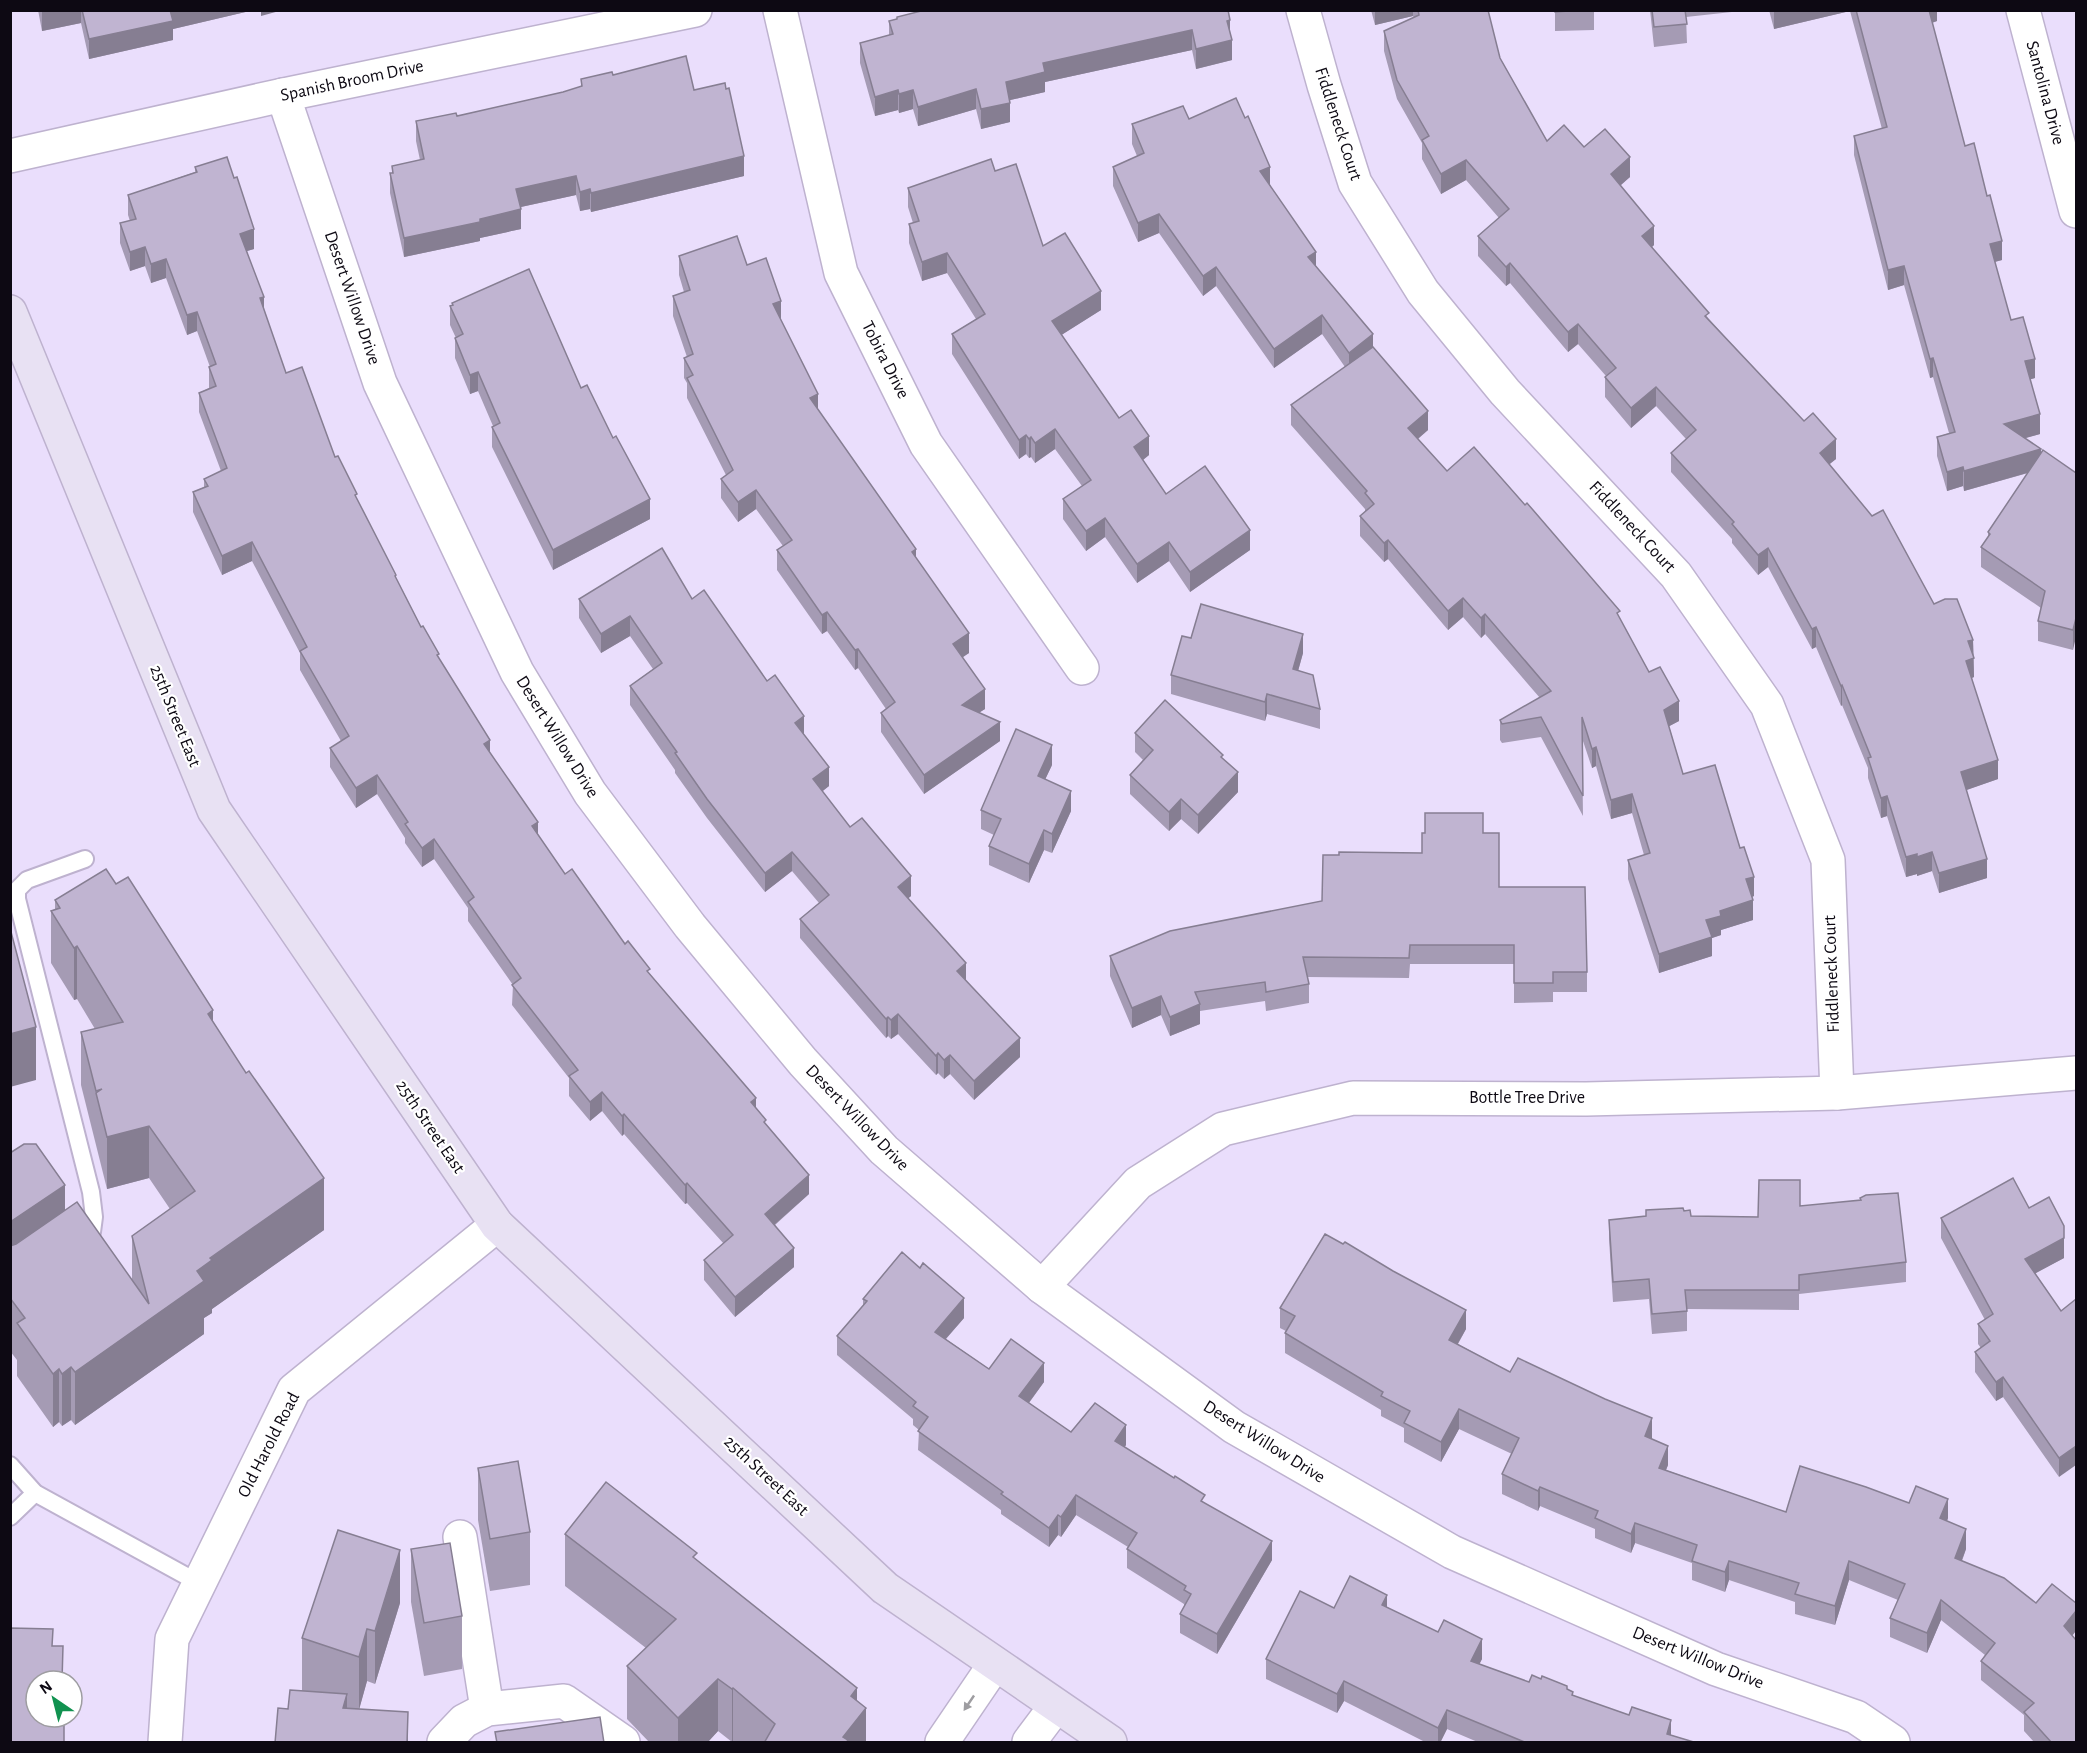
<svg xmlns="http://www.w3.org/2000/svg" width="2087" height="1753" viewBox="0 0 2087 1753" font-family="'Alegreya Sans',sans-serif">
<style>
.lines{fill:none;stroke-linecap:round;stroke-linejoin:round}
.lane-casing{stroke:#beb2cf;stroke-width:20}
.street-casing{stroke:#beb2cf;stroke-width:36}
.secondary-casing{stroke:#beb2cf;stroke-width:36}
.lane{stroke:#fff;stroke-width:16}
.street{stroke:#fff;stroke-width:33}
.secondary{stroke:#e8e1f3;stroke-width:33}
.wall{fill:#a59bb4}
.shaded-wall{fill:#867e92}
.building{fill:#c0b4d1;stroke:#867e92;stroke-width:1.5}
.oneway{fill:#9e9da1}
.labels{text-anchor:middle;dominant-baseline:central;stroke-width:4.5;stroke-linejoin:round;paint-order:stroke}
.street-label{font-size:18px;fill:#0d0913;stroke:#fff}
</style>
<rect width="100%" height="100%" fill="#eadefc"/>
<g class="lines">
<g class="lane-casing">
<g id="lane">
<polyline points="80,1240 92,1232 94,1217 91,1192 17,899 17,890 27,880 85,859"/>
<polyline points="10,1465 35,1493 199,1583"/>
<polyline points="10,1517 35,1493"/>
</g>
</g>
<g class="street-casing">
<g id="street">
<polyline points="780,10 841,273 926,444 1082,668"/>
<polyline points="1303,10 1324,85 1355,183 1423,292 1505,392 1676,575 1767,705 1828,860 1837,1093"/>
<polyline points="2023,10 2076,211"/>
<polyline points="283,95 380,383 517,672 590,793 690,926 803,1062 884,1150 1042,1287 1234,1427 1452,1552 1716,1669 1856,1717 1893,1742"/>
<polyline points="10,156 283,95 695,10"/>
<polyline points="1042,1287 1138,1183 1223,1129 1353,1098 1586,1099 1837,1093 2076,1073"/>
<polyline points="460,1537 487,1709"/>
<polyline points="165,1742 172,1639 294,1390 497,1225"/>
<polyline points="444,1742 464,1721 487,1709 564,1701 623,1742"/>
<polyline points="942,1742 995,1664"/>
<polyline points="1029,1742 1056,1706"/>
</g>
</g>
<g class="secondary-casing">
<polyline id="secondary" points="10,312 214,810 497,1225 885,1588 1110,1742"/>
</g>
<use href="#lane" class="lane"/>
<use href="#street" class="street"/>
<use href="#secondary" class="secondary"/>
</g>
<g class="wall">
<polygon points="38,10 254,10 173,29 173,40 89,59 81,23 42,31"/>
<polygon points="925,10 1230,34 1232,60 1196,69 1192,50 1045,82 1045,92 1010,100 1010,122 981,129 976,109 918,126 913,109 899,113 898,110 875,116 860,63 860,43 889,35 889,21"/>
<polygon points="1371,10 1488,10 1500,58 1547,141 1584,147 1630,177 1620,185 1654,245 1652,247 1709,319 1836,459 1829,464 1934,604 1973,640 1974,677 1972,678 1998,779 1966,790 1987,878 1939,893 1932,871 1917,876 1917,874 1906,877 1887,816 1881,818 1868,778 1868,768 1842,705 1841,706 1816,647 1812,649 1768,567 1758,575 1732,543 1732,539 1671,472 1671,453 1686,439 1656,406 1631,428 1605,397 1605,377 1606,376 1578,344 1568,352 1510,283 1506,286 1478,256 1478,236 1499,218 1466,180 1441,194 1422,159 1422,143 1397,99 1384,51 1384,31 1414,18 1413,16 1375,25"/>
<polygon points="1550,10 1594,10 1594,30 1555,31 1555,11"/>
<polygon points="1650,10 1750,10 1686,17 1687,43 1654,47"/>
<polygon points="1769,10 1937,10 1937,21 1932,23 1965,146 2002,260 1995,262 2011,320 2035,378 2030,379 2040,434 2025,438 2041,453 2076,473 2073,650 2038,641 2038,621 2041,608 1981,567 1981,547 1988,538 1988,532 2028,473 1964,491 1963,486 1947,491 1937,456 1937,437 1949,433 1933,377 1930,378 1904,285 1888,290 1854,155 1854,136 1882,129 1850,11 1774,29"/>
<polygon points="613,75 694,90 744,176 591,212 590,209 580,211 576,195 521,207 521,229 480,238 480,241 404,257 390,193 390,173 392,173 392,166 420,160 416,141 416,121 457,116 563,92 581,87 581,79"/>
<polygon points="1189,119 1270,186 1316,266 1428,430 1418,439 1447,471 1620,619 1649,672 1679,721 1669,726 1683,774 1754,896 1752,897 1753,920 1721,930 1721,935 1712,938 1712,956 1659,973 1628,879 1628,860 1644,855 1632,813 1611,819 1596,766 1592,768 1582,738 1583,816 1541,737 1502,743 1500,740 1500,720 1540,698 1485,634 1481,638 1463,617 1448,630 1388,559 1384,562 1360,536 1360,516 1365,512 1365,509 1291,425 1291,405 1345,367 1322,334 1274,368 1216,286 1203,296 1159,233 1138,242 1113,186 1113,167 1137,156 1132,144 1132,124"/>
<polygon points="195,167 254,249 247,251 264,310 286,373 335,457 421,627 439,659 490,753 538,835 565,874 650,974 756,1108 809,1194 775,1225 794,1267 735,1317 704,1280 704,1260 724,1244 687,1203 685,1204 624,1134 622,1136 602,1111 590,1121 569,1096 569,1078 512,1005 513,985 468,921 468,908 434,859 422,867 405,843 405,838 377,794 356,808 330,767 330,748 341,741 300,670 300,653 252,561 222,575 193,512 193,492 204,487 204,479 221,471 199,412 199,393 209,388 209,367 210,367 197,331 187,335 166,278 151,283 145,266 130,271 120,243 120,223 130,221 128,215 128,195 195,172"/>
<polygon points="995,171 1043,246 1101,310 1061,335 1119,418 1149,455 1143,460 1166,494 1250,550 1190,592 1169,561 1137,583 1105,537 1086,551 1063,519 1063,499 1082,486 1055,449 1035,463 1031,457 1029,458 1026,454 1019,459 952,354 952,334 976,319 947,273 922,281 909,243 909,224 913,223 908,207 908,188"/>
<polygon points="679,256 747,265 781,321 818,411 916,559 969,653 962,657 985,709 979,712 1000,741 924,794 881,732 881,713 886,709 858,668 855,670 827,631 822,634 777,570 777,550 783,546 756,509 738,522 721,498 721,479 726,475 687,398 687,383 684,378 684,358 687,357 673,316 673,296 684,292 679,275"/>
<polygon points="452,303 581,388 650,519 553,570 492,447 492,427 493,426 478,391 470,394 455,358 455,338 456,338 450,325 450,306 452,305"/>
<polygon points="579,599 692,599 804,735 829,786 822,791 850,827 911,896 908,898 1020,1057 974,1100 950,1074 944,1079 938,1073 936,1075 898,1034 891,1039 888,1036 886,1038 800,938 800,919 819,903 792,871 765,892 707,818 675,773 675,770 630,705 630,686 653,669 630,636 601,653 579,618"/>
<polygon points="1191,638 1303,653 1298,671 1320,709 1320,729 1267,714 1265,721 1171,694 1171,675"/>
<polygon points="1135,733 1238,792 1198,834 1181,819 1169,831 1130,794 1130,775 1143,760 1135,752"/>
<polygon points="1052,765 1045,779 1071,811 1052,853 1044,850 1029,883 989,865 989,846 994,835 981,829 981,810"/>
<polygon points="1483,833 1499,887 1587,972 1587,992 1553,992 1553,1002 1514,1003 1514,964 1410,964 1409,978 1307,977 1309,984 1309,1003 1266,1011 1265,1001 1200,1011 1200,1024 1170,1036 1161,1015 1132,1028 1110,976 1110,956 1322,901 1339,855 1422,853"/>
<polygon points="116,884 213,1022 324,1230 212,1309 212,1313 204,1318 204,1334 75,1425 71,1420 62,1426 59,1422 53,1427 17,1376 17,1360 10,1351 10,1153 132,1280 132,1236 170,1209 149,1178 107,1189 81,1085 81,1032 95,1029 77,999 74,1000 51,963 51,911 55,909 55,900"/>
<polygon points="1800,1206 1906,1262 1906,1282 1799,1294 1799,1310 1687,1309 1687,1331 1652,1334 1649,1299 1613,1302 1609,1239 1609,1220 1646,1216 1691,1216 1758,1217"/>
<polygon points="2029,1208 2064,1258 2035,1273 2061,1311 2059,1477 2003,1397 1996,1401 1975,1372 1975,1352 1981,1348 1978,1344 1978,1324 1985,1320 1941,1238 1941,1218"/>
<polygon points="863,1299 964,1318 946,1339 989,1369 1044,1382 1029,1403 1071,1432 1126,1445 1124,1447 1205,1503 1272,1560 1217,1654 1180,1633 1180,1614 1184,1608 1184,1604 1127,1568 1127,1549 1128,1547 1076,1515 1061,1537 1058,1535 1049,1547 1001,1514 1001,1510 918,1450 919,1430 913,1425 913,1419 837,1355 837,1336 863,1306"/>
<polygon points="1280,1308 1466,1329 1458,1344 1510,1372 1652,1438 1651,1439 1668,1465 1666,1470 1786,1512 1948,1518 1947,1521 1966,1549 1962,1561 2072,1635 2076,1743 2035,1743 2024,1731 2024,1715 1981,1680 1981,1661 1985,1655 1941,1620 1927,1653 1890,1637 1890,1618 1898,1600 1849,1580 1835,1625 1795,1614 1795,1602 1729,1580 1725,1592 1692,1580 1692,1563 1635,1543 1631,1553 1595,1538 1595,1529 1540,1506 1538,1511 1502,1494 1502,1474 1512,1454 1459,1429 1441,1462 1404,1442 1404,1428 1381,1416 1381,1410 1285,1353 1285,1333 1286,1331 1280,1328"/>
<polygon points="478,1468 530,1532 530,1585 490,1591 478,1520"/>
<polygon points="565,1534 697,1560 857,1701 866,1743 735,1743 733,1741 732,1742 718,1731 707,1743 650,1743 627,1719 627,1666 646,1648 565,1586"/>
<polygon points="411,1549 462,1616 462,1669 424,1676 411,1602"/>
<polygon points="400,1603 375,1684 367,1681 359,1709 408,1743 288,1709 302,1691 302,1638"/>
<polygon points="1387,1607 1482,1659 1479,1664 1529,1682 1567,1689 1573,1696 1671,1735 1697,1743 1480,1743 1447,1729 1440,1743 1427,1743 1344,1701 1337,1713 1266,1679 1266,1659 1334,1608"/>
</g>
<g class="shaded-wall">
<polygon points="48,10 81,10 81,23 42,31 42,12"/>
<polygon points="170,10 254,10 173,29 173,40 89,59 89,39"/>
<polygon points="261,10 283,10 261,16"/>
<polygon points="1375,10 1413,10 1413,16 1375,25"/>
<polygon points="1774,10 1850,10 1850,11 1774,29"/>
<polygon points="1928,10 1937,10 1937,21 1928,24"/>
<polygon points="1230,20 1230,39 1227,21"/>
<polygon points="1192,30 1192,50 1045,82 1045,92 1006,101 1006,82 1043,63"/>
<polygon points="1232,40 1232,60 1196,69 1196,49"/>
<polygon points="976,89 976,109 918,126 918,107"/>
<polygon points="898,90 898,110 875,116 875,97"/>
<polygon points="913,90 913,109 899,113 899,94"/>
<polygon points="1010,103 1010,122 981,129 981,109"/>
<polygon points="744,156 744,176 591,212 591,193"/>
<polygon points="1630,157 1630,177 1611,194 1611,174"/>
<polygon points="1466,160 1466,180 1441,194 1441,174"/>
<polygon points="1270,167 1270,186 1260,171"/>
<polygon points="576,176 576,195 516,208 516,189"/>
<polygon points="590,189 590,209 580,211 580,192"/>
<polygon points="521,209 521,229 480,238 480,241 404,257 404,238"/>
<polygon points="1159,214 1159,233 1138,242 1138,223"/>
<polygon points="1654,226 1654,245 1642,256 1642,236"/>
<polygon points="254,229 254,249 240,253 240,234"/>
<polygon points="2002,241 2002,260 1990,263 1990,244"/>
<polygon points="145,247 145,266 130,271 130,252"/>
<polygon points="1316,252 1316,271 1308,257"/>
<polygon points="947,253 947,273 922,281 922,262"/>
<polygon points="166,259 166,278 151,283 151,264"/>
<polygon points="1510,263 1510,283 1506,286 1506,267"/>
<polygon points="1904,266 1904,285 1888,290 1888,270"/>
<polygon points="1216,267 1216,286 1203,296 1203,276"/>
<polygon points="1101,291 1101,310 1052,341 1052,321"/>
<polygon points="264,297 264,316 260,298"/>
<polygon points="781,301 781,321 773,304"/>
<polygon points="197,312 197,331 187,335 187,315"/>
<polygon points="1322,315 1322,334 1274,368 1274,349"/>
<polygon points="1578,324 1578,344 1568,352 1568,332"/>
<polygon points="1373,334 1373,353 1349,373 1349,353"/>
<polygon points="1933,358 1933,377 1930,378 1930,359"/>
<polygon points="2035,359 2035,378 2025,381 2025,361"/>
<polygon points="478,372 478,391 470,394 470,375"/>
<polygon points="1656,387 1656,406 1631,428 1631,408"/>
<polygon points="818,394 818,413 810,398"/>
<polygon points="1428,411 1428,430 1408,447 1408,428"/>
<polygon points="2040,414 2040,434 2004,444 2004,424"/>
<polygon points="1055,429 1055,449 1035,463 1035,443"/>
<polygon points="1026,435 1026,454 1019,459 1019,440"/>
<polygon points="1149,436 1149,455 1134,467 1134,447"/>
<polygon points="1031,437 1031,457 1029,458 1029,439"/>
<polygon points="1836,439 1836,459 1820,472 1820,453"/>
<polygon points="2041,449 2041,469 1964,491 1964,471"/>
<polygon points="1963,467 1963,486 1947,491 1947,472"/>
<polygon points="756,490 756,509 738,522 738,502"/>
<polygon points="650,499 650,519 553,570 553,550"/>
<polygon points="1105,518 1105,537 1086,551 1086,531"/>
<polygon points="1250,530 1250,550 1190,592 1190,572"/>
<polygon points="1388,540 1388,559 1384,562 1384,543"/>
<polygon points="252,542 252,561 222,575 222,556"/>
<polygon points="1169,542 1169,561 1137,583 1137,564"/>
<polygon points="1768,548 1768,567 1758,575 1758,555"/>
<polygon points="916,549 916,569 912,552"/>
<polygon points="1463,598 1463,617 1448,630 1448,611"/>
<polygon points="827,612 827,631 822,634 822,615"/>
<polygon points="1485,614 1485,634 1481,638 1481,618"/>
<polygon points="630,616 630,636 601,653 601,634"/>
<polygon points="2076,618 2076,637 2073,650 2073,630"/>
<polygon points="1816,627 1816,647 1812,649 1812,629"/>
<polygon points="969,633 969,653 953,664 953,644"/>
<polygon points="1303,634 1303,653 1293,689 1293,669"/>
<polygon points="1973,640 1974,677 1966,680 1968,641"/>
<polygon points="858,649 858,668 855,670 855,650"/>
<polygon points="1842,685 1842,705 1841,706 1841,686"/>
<polygon points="985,689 985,709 962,724 962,705"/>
<polygon points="1267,694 1267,714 1265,721 1265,702"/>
<polygon points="1679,701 1679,721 1664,729 1664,710"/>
<polygon points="804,716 804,736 795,723"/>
<polygon points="1000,722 1000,741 924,794 924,775"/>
<polygon points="490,740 490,760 484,744"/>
<polygon points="1052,745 1052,765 1038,795 1038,776"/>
<polygon points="1596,747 1596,766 1592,768 1592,749"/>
<polygon points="1998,760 1998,779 1961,792 1961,772"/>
<polygon points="829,767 829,786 813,799 813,779"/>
<polygon points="1238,772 1238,792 1198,834 1198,815"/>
<polygon points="377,775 377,794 356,808 356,788"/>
<polygon points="1071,791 1071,811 1052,853 1052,834"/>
<polygon points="1632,794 1632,813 1611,819 1611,800"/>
<polygon points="1887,796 1887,816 1881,818 1881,798"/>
<polygon points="1181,799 1181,819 1169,831 1169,812"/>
<polygon points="538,822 538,842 532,826"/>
<polygon points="1044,830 1044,850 1029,883 1029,864"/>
<polygon points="434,839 434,859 422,867 422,848"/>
<polygon points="792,852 792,871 765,892 765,873"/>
<polygon points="1932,852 1932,871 1917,876 1917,857"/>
<polygon points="1917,854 1917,874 1906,877 1906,857"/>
<polygon points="1987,859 1987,878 1939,893 1939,873"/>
<polygon points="911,876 911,896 898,907 898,887"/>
<polygon points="1754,877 1754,896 1746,899 1746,879"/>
<polygon points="1753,900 1753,920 1721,930 1721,935 1712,938 1712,956 1659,973 1659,954 1720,911"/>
<polygon points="77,946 77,999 74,1000 74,948"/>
<polygon points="966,963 966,982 957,971"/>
<polygon points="1161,996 1161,1015 1132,1028 1132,1008"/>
<polygon points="1200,1004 1200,1024 1170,1036 1170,1017"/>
<polygon points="213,1010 213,1063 208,1014"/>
<polygon points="898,1014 898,1034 891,1039 891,1020"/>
<polygon points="888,1017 888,1036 886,1038 886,1019"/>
<polygon points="36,1027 36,1080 10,1087 10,1034"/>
<polygon points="1020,1038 1020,1057 974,1100 974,1081"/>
<polygon points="938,1053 938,1073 936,1075 936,1056"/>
<polygon points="950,1055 950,1074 944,1079 944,1060"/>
<polygon points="602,1092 602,1111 590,1121 590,1102"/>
<polygon points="756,1098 756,1118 751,1102"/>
<polygon points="624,1114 624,1134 622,1136 622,1116"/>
<polygon points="149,1126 149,1178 107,1189 107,1137"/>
<polygon points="809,1175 809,1194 765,1233 765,1214"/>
<polygon points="324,1178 324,1230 212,1309 212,1313 204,1318 204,1334 75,1425 75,1372 197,1271 210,1258"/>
<polygon points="687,1183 687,1203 685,1204 685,1185"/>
<polygon points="65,1185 65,1238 10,1275 10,1222"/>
<polygon points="2064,1238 2064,1258 2025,1279 2025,1259"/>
<polygon points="794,1248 794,1267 735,1317 735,1297"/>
<polygon points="964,1298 964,1318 935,1351 935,1332"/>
<polygon points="1466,1310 1466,1329 1449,1359 1449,1340"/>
<polygon points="1044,1363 1044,1382 1019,1416 1019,1396"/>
<polygon points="71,1367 71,1420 62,1426 62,1374"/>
<polygon points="59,1369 59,1422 53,1427 53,1374"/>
<polygon points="2003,1377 2003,1397 1996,1401 1996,1382"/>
<polygon points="1459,1409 1459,1429 1441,1462 1441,1442"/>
<polygon points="1652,1418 1652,1438 1645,1456 1645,1436"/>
<polygon points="1126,1425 1126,1445 1115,1461 1115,1441"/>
<polygon points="1668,1446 1668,1465 1659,1487 1659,1468"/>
<polygon points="2076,1446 2076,1465 2059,1477 2059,1458"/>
<polygon points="1540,1487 1540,1506 1538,1511 1538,1491"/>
<polygon points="1076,1495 1076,1515 1061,1537 1061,1517"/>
<polygon points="1948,1499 1948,1518 1940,1538 1940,1518"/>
<polygon points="1058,1515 1058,1535 1049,1547 1049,1528"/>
<polygon points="1635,1523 1635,1543 1631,1553 1631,1534"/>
<polygon points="1966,1529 1966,1549 1955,1578 1955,1558"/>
<polygon points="1272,1541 1272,1560 1217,1654 1217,1634"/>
<polygon points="400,1550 400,1603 375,1684 375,1631"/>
<polygon points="1729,1561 1729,1580 1725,1592 1725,1572"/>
<polygon points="1849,1561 1849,1580 1835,1625 1835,1606"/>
<polygon points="1387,1595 1387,1615 1382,1605"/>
<polygon points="1941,1600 1941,1620 1927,1653 1927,1633"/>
<polygon points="2076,1611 2076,1631 2064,1646 2064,1626"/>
<polygon points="367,1629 367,1681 359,1710 359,1657"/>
<polygon points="1482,1639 1482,1659 1471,1681 1471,1661"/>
<polygon points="718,1679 718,1731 707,1743 678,1743 678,1718"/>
<polygon points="1344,1681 1344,1701 1337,1713 1337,1694"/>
<polygon points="733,1688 733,1741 732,1742 732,1689"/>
<polygon points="857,1688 857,1719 866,1708 866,1743 843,1743 843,1737 851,1696"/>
<polygon points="347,1694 347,1743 343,1708"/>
<polygon points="1447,1710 1447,1729 1440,1743 1438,1743 1438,1728"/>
<polygon points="408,1712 408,1743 407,1743"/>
<polygon points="1671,1720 1671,1740 1667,1734"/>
</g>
<g class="building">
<polygon points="82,10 170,10 173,21 89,39"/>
<polygon points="925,10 1228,10 1230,20 1227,21 1232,40 1196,49 1192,30 1043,63 1045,72 1006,82 1010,103 981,109 976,89 918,107 913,90 899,94 898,90 875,97 860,43 893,34 889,21 897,19 897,17"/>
<polygon points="1418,10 1488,10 1500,58 1547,141 1564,125 1584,147 1605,129 1630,157 1611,174 1654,226 1642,236 1709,313 1705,316 1804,421 1813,413 1836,439 1820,453 1872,516 1883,510 1934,604 1945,599 1957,599 1973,640 1968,641 1974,658 1966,661 1998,760 1961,772 1987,859 1939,873 1932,852 1917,857 1917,854 1906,857 1887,796 1881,798 1868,758 1871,757 1842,685 1841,686 1816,627 1812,629 1768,548 1758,555 1732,524 1734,522 1671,453 1696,430 1656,387 1631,408 1605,377 1616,368 1578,324 1568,332 1510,263 1506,267 1478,236 1509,209 1466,160 1441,174 1422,140 1429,136 1397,80 1384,31 1419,15"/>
<polygon points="1555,10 1583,10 1555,12"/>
<polygon points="1652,10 1685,10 1687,24 1654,27"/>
<polygon points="1856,10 1929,10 1965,146 1974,143 1987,196 1990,195 2002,241 1990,244 2011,320 2023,317 2035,359 2025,361 2040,414 2004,424 2041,449 1964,471 1963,467 1947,472 1937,437 1955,432 1933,358 1930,359 1904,266 1888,270 1854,136 1887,127"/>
<polygon points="686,56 694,90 725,83 726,89 729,88 744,156 591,193 590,189 580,192 576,176 516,189 521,209 480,219 480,222 404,238 390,173 393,173 392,166 424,159 416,121 456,113 457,116 563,92 582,86 581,79 612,72 613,75"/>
<polygon points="1236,98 1245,118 1248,116 1270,167 1260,171 1316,252 1308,257 1373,334 1349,353 1322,315 1274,349 1216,267 1203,276 1159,214 1138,223 1113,167 1144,153 1132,124 1183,106 1189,119"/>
<polygon points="227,157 234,178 237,177 254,229 240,234 264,297 260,298 286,373 302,367 335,457 338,456 357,494 355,495 396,575 395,576 421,627 423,626 439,654 437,655 490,740 484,744 538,822 532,826 565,874 572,869 625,944 628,941 650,969 647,971 756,1098 751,1102 766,1120 764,1122 809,1175 765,1214 794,1248 735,1297 704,1260 733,1235 687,1183 685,1185 624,1114 622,1116 602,1092 590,1102 569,1076 578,1070 512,985 521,978 468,902 474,897 434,839 422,848 405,824 408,822 377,775 356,788 330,748 349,736 300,651 307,647 252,542 222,556 193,492 208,486 204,479 227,468 199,393 216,386 209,367 216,364 197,312 187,315 166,259 151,264 145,247 130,252 120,223 136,219 128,195 197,172 195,167"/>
<polygon points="991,159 995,171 1016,164 1043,246 1065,233 1101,291 1052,321 1119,418 1131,410 1149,436 1134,447 1166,494 1205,466 1250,530 1190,572 1169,542 1137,564 1105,518 1086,531 1063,499 1091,480 1055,429 1035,443 1031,437 1029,439 1026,435 1019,440 952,334 985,314 947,253 922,262 909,224 919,221 908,188"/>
<polygon points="737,236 747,265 766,258 781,301 773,304 818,394 810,398 916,549 912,552 969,633 953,644 985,689 962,705 1000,722 924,775 881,713 895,702 858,649 855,650 827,612 822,615 777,550 792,540 756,490 738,502 721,479 733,470 687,378 693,375 684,358 693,354 673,296 690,290 679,256"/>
<polygon points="529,269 581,388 587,385 613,438 616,436 650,499 553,550 492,427 500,423 478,372 470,375 455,338 463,334 450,306 453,305 452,303"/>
<polygon points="1373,347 1428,411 1408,428 1447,471 1474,447 1525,505 1527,503 1620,611 1617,613 1649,672 1660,667 1679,701 1664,710 1683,774 1715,765 1740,848 1744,847 1754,877 1746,879 1753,900 1720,911 1721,916 1706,920 1712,937 1659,954 1628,860 1650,853 1632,794 1611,800 1596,747 1592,749 1582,717 1583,796 1541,717 1502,724 1500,720 1551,691 1485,614 1481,618 1463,598 1448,611 1388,540 1384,543 1360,516 1374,504 1365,493 1367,491 1291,405"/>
<polygon points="2043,450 2076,473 2076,618 2073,630 2038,621 2045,591 1981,547 1990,534 1988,532"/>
<polygon points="662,548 692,599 704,590 767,681 775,675 804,716 795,723 829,767 813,779 850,827 862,818 911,876 898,887 966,963 957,971 1020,1038 974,1081 950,1055 944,1060 938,1053 936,1056 898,1014 891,1020 888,1017 886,1019 800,919 829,895 792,852 765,873 707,799 675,753 677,752 630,686 662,663 630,616 601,634 579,599"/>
<polygon points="1201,604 1303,634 1293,669 1313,675 1320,709 1267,694 1265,702 1171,675 1182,636 1191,638"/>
<polygon points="1165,700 1223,755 1221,757 1238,772 1198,815 1181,799 1169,812 1130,775 1153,750 1135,733"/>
<polygon points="1016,729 1052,745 1038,776 1071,791 1052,834 1044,830 1029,864 989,846 1001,819 981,810"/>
<polygon points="1425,813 1483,813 1483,833 1499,833 1499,887 1585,887 1587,972 1553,972 1553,983 1514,983 1514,945 1410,945 1409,958 1303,957 1309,984 1266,992 1265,982 1195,992 1200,1004 1170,1017 1161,996 1132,1008 1110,956 1170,931 1322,901 1323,855 1339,855 1339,852 1422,853 1422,833 1425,833"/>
<polygon points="106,869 116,884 128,877 213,1010 208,1014 246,1073 249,1071 324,1178 210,1258 212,1260 197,1271 204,1281 75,1372 71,1367 62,1374 59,1369 53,1374 17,1323 25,1318 10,1298 10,1246 16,1244 77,1202 149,1304 132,1236 195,1191 149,1126 107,1137 96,1093 102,1089 96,1091 81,1032 123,1022 77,946 74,948 51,911 60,908 55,900"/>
<polygon points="10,928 36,1027 10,1034"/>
<polygon points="24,1144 36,1144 65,1185 10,1222 10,1153"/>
<polygon points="2013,1178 2029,1208 2049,1197 2064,1226 2064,1238 2025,1259 2061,1311 2076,1299 2076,1446 2059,1458 2003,1377 1996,1382 1975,1352 1990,1341 1978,1324 1993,1314 1941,1218"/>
<polygon points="1759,1180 1800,1180 1800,1206 1861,1200 1860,1198 1866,1195 1898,1193 1906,1262 1799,1275 1799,1290 1685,1290 1687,1311 1652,1314 1649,1279 1613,1282 1609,1220 1646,1216 1646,1210 1683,1208 1684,1211 1690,1210 1691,1216 1758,1217"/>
<polygon points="1325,1234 1343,1244 1345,1242 1393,1271 1466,1310 1449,1340 1510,1372 1518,1358 1605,1399 1652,1418 1645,1436 1668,1446 1659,1468 1786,1512 1800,1466 1866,1487 1909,1503 1916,1486 1948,1499 1940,1518 1966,1529 1955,1558 2004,1578 2036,1603 2052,1584 2076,1603 2076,1611 2064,1626 2076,1640 2076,1743 2052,1743 2024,1712 2034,1703 1981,1661 1995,1643 1941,1600 1927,1633 1890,1618 1905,1584 1849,1561 1835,1606 1795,1594 1799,1583 1729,1561 1725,1572 1692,1561 1697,1545 1635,1523 1631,1534 1595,1518 1598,1511 1540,1487 1538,1491 1502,1474 1519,1438 1459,1409 1441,1442 1404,1423 1410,1411 1381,1396 1383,1392 1285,1333 1295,1316 1280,1308"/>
<polygon points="902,1252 920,1268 923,1263 964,1298 935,1332 989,1369 1011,1339 1044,1363 1019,1396 1071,1432 1095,1403 1126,1425 1115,1441 1174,1478 1175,1476 1205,1495 1201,1501 1272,1541 1217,1634 1180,1614 1191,1594 1184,1590 1186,1586 1127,1549 1137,1533 1076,1495 1061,1517 1058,1515 1049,1528 1001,1494 1003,1492 918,1431 928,1417 913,1406 916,1402 837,1336 867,1301 863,1299"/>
<polygon points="518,1461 530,1532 490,1539 478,1468"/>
<polygon points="606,1482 697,1553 693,1557 857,1688 851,1696 866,1708 843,1737 848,1740 846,1743 764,1743 775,1724 733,1688 732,1689 718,1679 678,1718 627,1666 676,1619 565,1534"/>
<polygon points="338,1530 400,1550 375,1631 367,1629 359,1657 302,1638"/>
<polygon points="450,1543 462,1616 424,1623 411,1549"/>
<polygon points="1350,1576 1387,1595 1382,1605 1438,1632 1444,1620 1482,1639 1471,1661 1529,1682 1532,1675 1541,1679 1542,1676 1567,1686 1567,1689 1573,1692 1572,1695 1629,1715 1632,1707 1671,1720 1667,1734 1697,1743 1527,1743 1447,1710 1438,1728 1344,1681 1337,1694 1266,1659 1300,1591 1334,1608"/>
<polygon points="10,1628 53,1629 52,1646 63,1646 62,1681 36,1681 36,1717 64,1717 64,1743 10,1743"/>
<polygon points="290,1690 347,1694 343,1708 408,1712 407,1743 275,1743 278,1708 288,1709"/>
<polygon points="600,1717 604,1743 497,1743 495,1732"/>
</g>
<defs><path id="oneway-solid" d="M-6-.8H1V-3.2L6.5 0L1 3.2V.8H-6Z" transform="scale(1.5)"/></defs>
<use class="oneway" href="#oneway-solid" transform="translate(969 1703) rotate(124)"/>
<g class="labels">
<g class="street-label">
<text transform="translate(352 81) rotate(-12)">Spanish Broom Drive</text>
<text transform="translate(2045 93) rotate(75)">Santolina Drive</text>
<text transform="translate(1338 124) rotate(72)">Fiddleneck Court</text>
<text transform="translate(352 298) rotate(71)">Desert Willow Drive</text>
<text transform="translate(885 360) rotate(63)">Tobira Drive</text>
<text transform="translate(1632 527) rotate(47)">Fiddleneck Court</text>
<text transform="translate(175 716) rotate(68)">25th Street East</text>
<text transform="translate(557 737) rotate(58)">Desert Willow Drive</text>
<text transform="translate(1832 974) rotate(-92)">Fiddleneck Court</text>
<text x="1527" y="1098">Bottle Tree Drive</text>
<text transform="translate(857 1118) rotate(46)">Desert Willow Drive</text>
<text transform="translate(430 1127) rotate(56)">25th Street East</text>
<text transform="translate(1264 1442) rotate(32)">Desert Willow Drive</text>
<text transform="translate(269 1445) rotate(-63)">Old Harold Road</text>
<text transform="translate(766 1476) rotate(43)">25th Street East</text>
<text transform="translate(1698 1658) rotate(22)">Desert Willow Drive</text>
</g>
</g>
<rect width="2087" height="1753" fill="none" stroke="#0d0913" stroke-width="24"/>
<g transform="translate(54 1699) rotate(325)"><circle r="28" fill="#ffffff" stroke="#9e9da1" stroke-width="1.5"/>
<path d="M0-4.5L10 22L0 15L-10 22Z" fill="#119250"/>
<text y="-9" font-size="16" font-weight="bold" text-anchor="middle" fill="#0d0913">N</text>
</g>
</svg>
